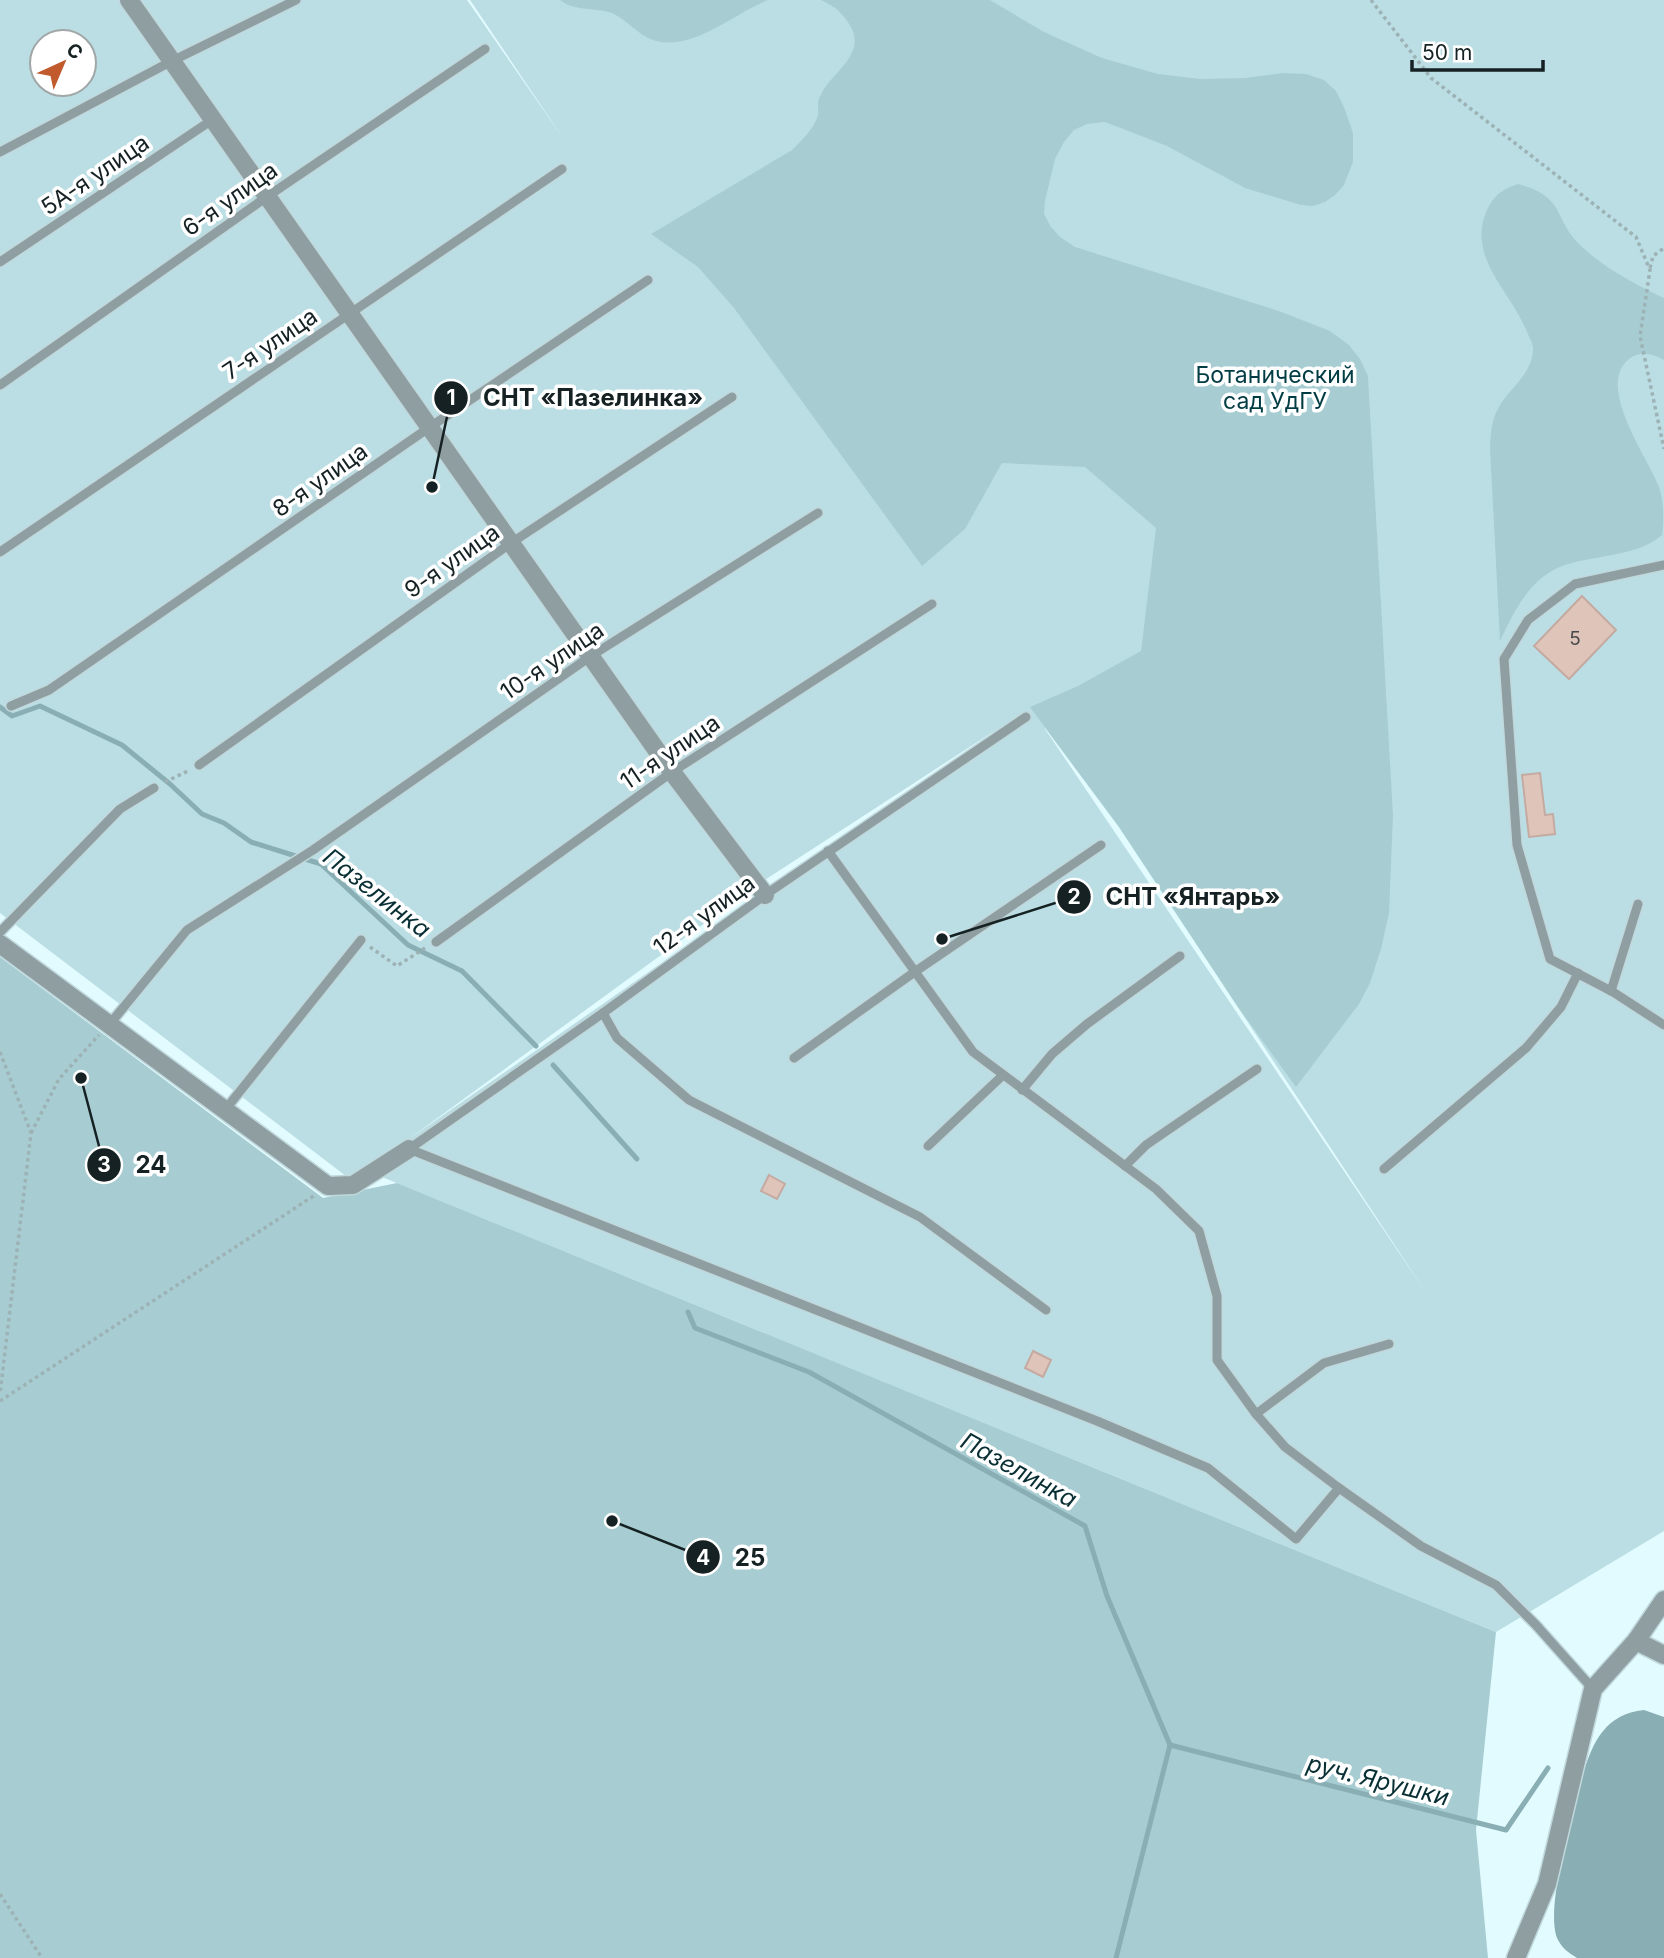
<svg xmlns="http://www.w3.org/2000/svg" width="1664" height="1958" viewBox="0 0 1664 1958" font-family="Inter,sans-serif">
<style>
.green{fill:#bbdee4;fill-rule:evenodd}
.forest{fill:#a7cdd3}
.water{fill:#89aeb4}
.lines{fill:none;stroke-linecap:round;stroke-linejoin:round}
.stream{stroke:#89aeb4;stroke-width:5}
.building{fill:#dfc4ba;stroke:#c4aaa0;stroke-width:2}
.service-casing{stroke:#c0d8dc;stroke-width:12}
.minor-casing{stroke:#c0d8dc;stroke-width:21}
.path{stroke:#9cb2b5;stroke-width:3.5;stroke-dasharray:3.5 3.5;stroke-linecap:butt}
.service{stroke:#8e9ea1;stroke-width:9}
.minor{stroke:#8e9ea1;stroke-width:18}
.labels{text-anchor:middle;dominant-baseline:central;stroke-width:7;stroke-linejoin:round;paint-order:stroke}
.number-label{font-size:19px;fill:#484a49}
.street-label{font-size:23px;fill:#152123;stroke:#fff}
.park-label{font-size:23px;fill:#003c43;stroke:#fff}
.water-label{font-size:24px;font-style:italic;fill:#082f34;stroke:#fff}
.leader{fill:none;stroke:#152123;stroke-width:2.5}
.callout-dot{fill:#152123;stroke:#fff;stroke-width:2.5}
.mark-label{font-size:21px;text-anchor:middle;font-weight:bold;fill:#fff}
.callout-label{font-size:24px;text-anchor:middle;font-weight:bold;fill:#152123;stroke:#fff;stroke-width:7;stroke-linejoin:round;paint-order:stroke}
</style>
<rect width="100%" height="100%" fill="#e1fbff"/>
<path class="green" d="M0,0H467L563,138L470,0H1664V1531L1496,1632L365,1170L346,1176L0,913ZM42,42H84V84H42ZM1002,726L406,1141L757,885ZM1045,728L1119,827L1425,1291L1045,729Z"/>
<g class="forest">
<path d="M560,0H768C735,13 690,53 653,40C638,35 627,20 612,13C595,7 575,12 560,0Z"/>
<path d="M821,0H990L1044,32L1102,58L1158,74L1201,79L1245,78L1283,73L1306,74L1324,80L1336,91L1344,107L1353,133V162L1344,185L1335,195L1325,202L1313,206L1301,205L1245,188L1167,146L1105,122L1087,124L1074,130L1064,142L1055,159L1045,201L1044,214L1051,227L1060,237L1075,247L1279,311L1330,331L1349,345L1360,359L1368,376L1393,815L1389,913L1381,949L1370,983L1359,1004L1296,1087L1238,1007L1119,827L1030,707L1078,686L1141,651L1156,528L1085,467L1002,463L965,529L922,566L734,308L698,267L651,234L792,150C802,140 814,129 818,115C819,110 817,104 819,99C827,75 865,58 852,29C844,14 836,7 821,0Z"/>
<path d="M1518,184C1567,197 1552,218 1581,246C1603,267 1636,285 1664,298V360C1652,354 1641,350 1629,359C1595,386 1648,458 1659,487C1664,502 1664,520 1662,535C1647,548 1631,551 1612,555C1597,558 1580,560 1565,565C1530,577 1515,610 1500,641L1490,448C1491,433 1491,420 1499,407C1510,387 1534,373 1533,347C1532,342 1529,337 1527,332C1512,293 1469,260 1485,215C1492,197 1500,190 1518,184Z"/>
<polygon points="0,957 323,1198 397,1183 1496,1632 1476,1830 1488,1958 0,1958"/>
</g>
<path class="water" d="M1644,1710L1664,1717V1958H1577C1569,1953 1562,1948 1558,1940C1543,1911 1575,1808 1583,1774C1593,1741 1606,1714 1644,1710Z"/>
<g class="lines">
<g class="stream">
<polyline points="0,707 12,716 40,706 122,745 170,784 202,814 224,823 251,842 321,864 408,945 462,971 536,1046"/>
<polyline points="553,1065 637,1159"/>
<polyline points="688,1312 695,1328 809,1372 1085,1526 1107,1596 1170,1745 1116,1958"/>
<polyline points="1170,1745 1506,1830 1548,1768"/>
</g>
</g>
<g class="building">
<polygon points="1582,596 1616,630 1569,679 1534,646"/>
<polygon points="1540,773 1545,815 1553,814 1555,834 1529,837 1522,775"/>
<polygon points="769,1175 785,1184 777,1199 761,1191"/>
<polygon points="1033,1351 1051,1360 1043,1377 1025,1368"/>
</g>
<g class="lines">
<g class="service-casing">
<g id="service">
<polyline points="0,152 172,61 296,0"/>
<polyline points="0,262 212,120"/>
<polyline points="0,385 268,196 485,49"/>
<polyline points="0,552 562,169"/>
<polyline points="1664,565 1575,584 1528,620 1504,659 1517,845 1550,959 1613,992 1664,1025"/>
<polyline points="11,706 49,690 430,427 648,280"/>
<polyline points="199,765 511,543 732,397"/>
<polyline points="828,851 973,1052 1156,1189 1199,1231 1217,1296 1217,1360 1256,1414 1285,1447 1339,1488"/>
<polyline points="0,932 120,809 154,788"/>
<polyline points="436,942 672,772 932,604"/>
<polyline points="1611,991 1638,904"/>
<polyline points="603,1013 617,1038 689,1100 920,1217 1046,1310"/>
<polyline points="109,1025 187,930 313,850 591,656 818,513"/>
<polyline points="794,1058 916,971 1101,845"/>
<polyline points="1022,1090 1052,1054 1087,1024 1180,956"/>
<polyline points="225,1110 361,940"/>
<polyline points="928,1146 1002,1076"/>
<polyline points="409,1149 1097,1421 1208,1468 1296,1539 1339,1488 1421,1546 1496,1585 1536,1625 1593,1689"/>
<polyline points="409,1149 603,1013 765,895 1026,717"/>
<polyline points="1125,1166 1146,1145 1257,1069"/>
<polyline points="1384,1169 1526,1048 1561,1007 1578,973"/>
<polyline points="1256,1414 1324,1363 1389,1344"/>
</g>
</g>
<g class="minor-casing">
<g id="minor">
<polyline points="129,0 672,772 765,895"/>
<polyline points="0,944 328,1186 353,1185 409,1149"/>
<polyline points="1636,1641 1664,1655"/>
<polyline points="1516,1958 1547,1884 1593,1689 1636,1641 1664,1600"/>
</g>
</g>
<g class="path">
<polyline points="1371,0 1431,78 1636,237 1650,270 1640,336 1664,449"/>
<polyline points="1650,268 1653,256 1664,248"/>
<polyline points="165,782 190,770"/>
<polyline points="370,947 397,966 425,948"/>
<polyline points="0,1052 31,1133 0,1394"/>
<polyline points="31,1133 59,1079 99,1035"/>
<polyline points="0,1401 315,1195"/>
<polyline points="0,1894 42,1958"/>
</g>
<use href="#service" class="service"/>
<use href="#minor" class="minor"/>
</g>
<g class="labels">
<g class="number-label">
<text x="1575" y="638">5</text>
</g>
<g class="street-label">
<text transform="translate(95 175) rotate(-34)">5А-я улица</text>
<text transform="translate(230 199) rotate(-35)">6-я улица</text>
<text transform="translate(270 344) rotate(-34)">7-я улица</text>
<text transform="translate(320 480) rotate(-35)">8-я улица</text>
<text transform="translate(452 561) rotate(-35)">9-я улица</text>
<text transform="translate(552 661) rotate(-34)">10-я улица</text>
<text transform="translate(670 752) rotate(-34)">11-я улица</text>
<text transform="translate(704 915) rotate(-36)">12-я улица</text>
</g>
<g class="park-label">
<text x="1275" y="375">Ботанический<tspan x="1275" dy="26">сад УдГУ</tspan></text>
</g>
<g class="water-label">
<text transform="translate(377 893) rotate(38)">Пазелинка</text>
<text transform="translate(1019 1470) rotate(29)">Пазелинка</text>
<text transform="translate(1378 1780) rotate(14)">руч. Ярушки</text>
</g>
</g>
<path class="leader" d="M432 487L451 398M942 939L1074 897M81 1078L104 1165M612 1521L703 1557"/>
<g class="callout-dot">
<circle cx="432" cy="487" r="7"/>
<circle cx="942" cy="939" r="7"/>
<circle cx="81" cy="1078" r="7"/>
<circle cx="612" cy="1521" r="7"/>
<circle cx="451" cy="398" r="18"/>
<circle cx="1074" cy="897" r="18"/>
<circle cx="104" cy="1165" r="18"/>
<circle cx="703" cy="1557" r="18"/>
</g>
<g class="mark-label">
<text x="451" y="405">1</text>
<text x="1074" y="904">2</text>
<text x="104" y="1172">3</text>
<text x="703" y="1565">4</text>
</g>
<g class="callout-label">
<text x="593" y="406">СНТ «Пазелинка»</text>
<text x="1193" y="905">СНТ «Янтарь»</text>
<text x="151" y="1173">24</text>
<text x="750" y="1566">25</text>
</g>
<g transform="translate(63 63) rotate(44)"><circle r="33" fill="#ffffff" stroke="#a1a6a7" stroke-width="2"/>
<path d="M0-5L12 26L0 18L-12 26Z" fill="#c15b2d"/>
<text y="-10" font-size="19" font-weight="bold" text-anchor="middle" fill="#152123">С</text>
</g>
<path d="M1412 60v10h131v-10" fill="none" stroke="#152123" stroke-width="3.5"/>
<text x="1422" y="60" font-size="21" fill="#152123" stroke="#ffffff" stroke-width="5" paint-order="stroke">50 m</text>
</svg>
